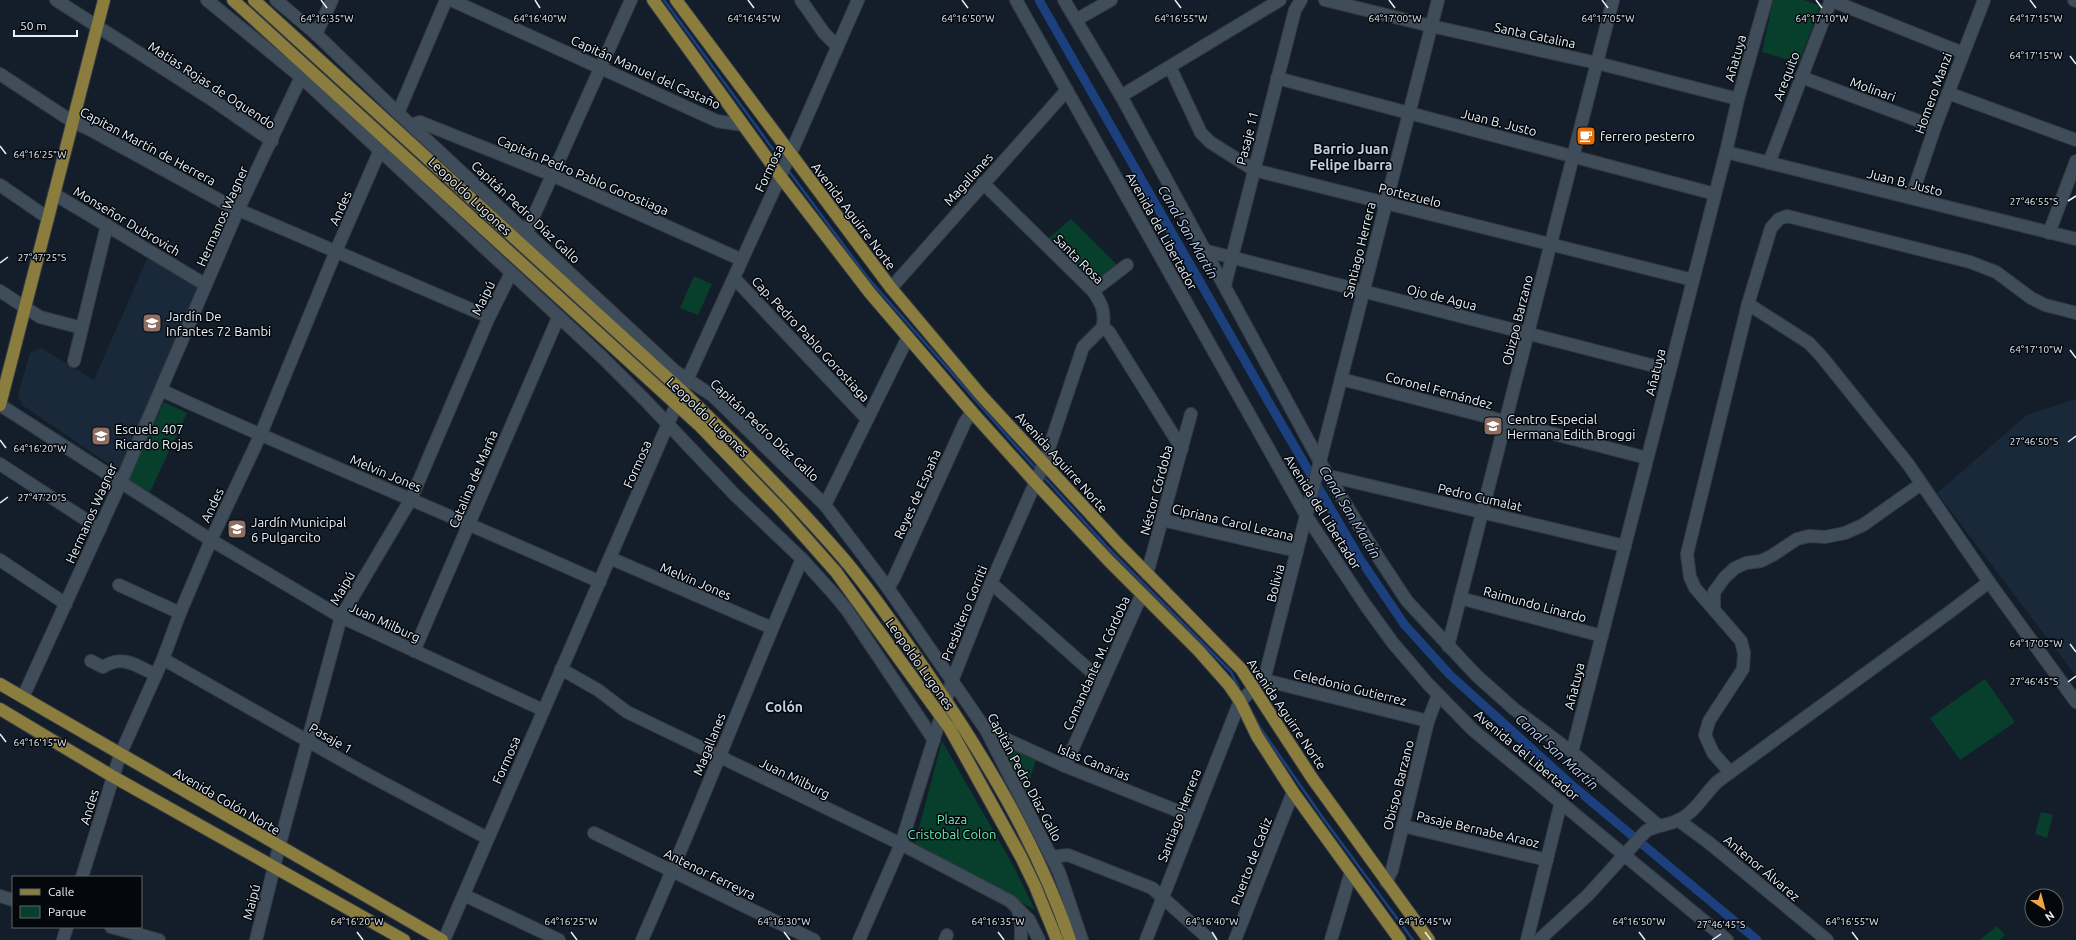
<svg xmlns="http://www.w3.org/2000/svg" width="2076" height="940" viewBox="0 0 2076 940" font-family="Ubuntu,sans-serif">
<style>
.built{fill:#192939}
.green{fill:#083f2c}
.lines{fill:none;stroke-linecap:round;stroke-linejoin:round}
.stream{stroke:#1b407d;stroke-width:2.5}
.canal{stroke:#1b407d;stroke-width:9}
.minor-casing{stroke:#353b44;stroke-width:14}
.major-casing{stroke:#353b44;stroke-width:14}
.minor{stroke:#3f4c59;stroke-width:12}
.major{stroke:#8a7d3e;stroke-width:12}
.ticks{fill:none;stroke:#e8eff7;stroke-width:1.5}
.labels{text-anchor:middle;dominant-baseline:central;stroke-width:3;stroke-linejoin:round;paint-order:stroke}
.street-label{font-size:13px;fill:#e8eff7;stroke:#04080d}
.poi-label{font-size:13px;fill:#e8eff7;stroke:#04080d;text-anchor:start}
.park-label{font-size:13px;fill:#67eeb9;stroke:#04080d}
.neighbourhood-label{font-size:14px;font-weight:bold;fill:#c1d0e0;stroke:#04080d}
.water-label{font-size:14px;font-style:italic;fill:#b9d0f4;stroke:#04080d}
.ticks-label{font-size:10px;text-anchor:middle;fill:#e8eff7;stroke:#04080d;stroke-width:3;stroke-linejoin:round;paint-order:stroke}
</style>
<rect width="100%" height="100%" fill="#131e2a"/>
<g class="built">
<polygon points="151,257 197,284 199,291 121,466 116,469 22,405 18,395 30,353 41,348 94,380 147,259"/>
<polygon points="2076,399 2076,676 1937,493 2027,415"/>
</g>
<g class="green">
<polygon points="1773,0 1804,0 1820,6 1799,63 1762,52"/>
<polygon points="1071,219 1118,266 1094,286 1047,240"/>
<polygon points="694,276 712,284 698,315 680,308"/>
<polygon points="164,402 187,413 150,492 128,480"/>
<polygon points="1985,679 2015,722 1960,760 1930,718"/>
<polygon points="995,738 1037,756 1025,795"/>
<polygon points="942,741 1014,867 1035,910 915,843"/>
<polygon points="2041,812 2053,815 2047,838 2035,834"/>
<polygon points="1997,926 2005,935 1999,940 1980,940"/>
</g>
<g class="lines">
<g class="stream">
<polyline points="664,0 783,163"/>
<polyline points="788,170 868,278 1036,469"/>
<polyline points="1043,476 1108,548 1231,672 1239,688"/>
<polyline points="1248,705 1261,729 1323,818 1413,940"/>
</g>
<polyline class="canal" points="1039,0 1268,401 1360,559 1404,624 1450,675 1574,787 1757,940"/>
<g class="minor-casing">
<g id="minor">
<polyline points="56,0 211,99 272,141"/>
<polyline points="207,0 301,77 602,357 645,400 734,494 802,559 832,592 847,610 934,740"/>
<polyline points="276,0 316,34 398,113 675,371 713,396 825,505 888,588 986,730 1059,872 1082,940"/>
<polyline points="451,0 717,121 743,125"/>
<polyline points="801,0 824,33 837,46"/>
<polyline points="1016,0 1307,517 1366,606 1393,643 1428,684 1473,730 1727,940"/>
<polyline points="1064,0 1121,96 1320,462 1378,557 1407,601 1476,675 1514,709 1572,752 1658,825"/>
<polyline points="1325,0 1431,26 1597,63 1738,99"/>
<polyline points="1830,0 1963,53"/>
<polyline points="2074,0 2076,1"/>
<polyline points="1076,20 1111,0"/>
<polyline points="316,34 332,0"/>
<polyline points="1170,67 1201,133 1210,142 1254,170 1693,280"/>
<polyline points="0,74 73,122 89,129 232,207 489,317"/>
<polyline points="1801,77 1935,127"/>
<polyline points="1277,78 1715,194"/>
<polyline points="1948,93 2076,140"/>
<polyline points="1121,96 1280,0"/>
<polyline points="398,113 446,0"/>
<polyline points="411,125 420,122 552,175 742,260"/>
<polyline points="1726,152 2076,239"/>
<polyline points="1769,163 1831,0"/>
<path d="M983,183L1093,291C1102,304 1105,311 1103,327L1109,332L1182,449"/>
<polyline points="0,185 48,218"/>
<polyline points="54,194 206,285"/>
<polyline points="1911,198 1935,127 1984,0"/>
<polyline points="527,231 631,0"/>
<polyline points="2049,233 2076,161"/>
<polyline points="1207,251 1670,370"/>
<polyline points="734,278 867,419"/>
<polyline points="1225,285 1295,10 1301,0"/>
<polyline points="891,288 1067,90"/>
<polyline points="0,291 40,317 82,328"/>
<polyline points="1093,291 1127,265"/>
<polyline points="1748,304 1809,343 1822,357 1908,464 1989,582 2076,702"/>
<polyline points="74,361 107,225"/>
<polyline points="1341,379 1647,458"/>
<path d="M161,390C306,457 454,516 600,582"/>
<polyline points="0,405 211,540 341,617 543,710"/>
<polyline points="0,464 100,529"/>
<polyline points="1329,476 1625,546"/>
<polyline points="825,505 908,337"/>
<polyline points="1162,520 1297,551"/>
<polyline points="610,558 772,628"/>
<polyline points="0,560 66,604"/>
<polyline points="1147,574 1191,414"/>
<polyline points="991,583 1103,682"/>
<polyline points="119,585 180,613"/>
<polyline points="888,588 894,578 965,422 972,412"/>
<polyline points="1460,598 1602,636"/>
<polyline points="1714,609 1714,592 1725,577 1735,568 1746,563 1761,561 1773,555 1797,539 1809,536 1825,537 1845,533 1863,525 1921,484"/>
<polyline points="1448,646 1613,0"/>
<polyline points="414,651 558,318"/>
<polyline points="163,659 361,771 487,838"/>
<path d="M91,661L103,667C123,654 137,666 156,675"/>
<polyline points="561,669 598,690 627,712 901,844 1010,901 1029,920 1039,940"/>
<polyline points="1264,680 1428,721"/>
<polyline points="23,697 121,482 238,210 301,77"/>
<polyline points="986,730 1065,766 1193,817"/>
<polyline points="1572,752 1726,152 1738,99 1766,0"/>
<polyline points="1065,766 1142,594"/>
<polyline points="1730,772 1713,753 1705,735 1709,721 1743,669 1744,653 1741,641 1695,588 1690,577 1687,554 1748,304 1771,228 1779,219 1787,216 1970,262 1996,272 2031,298 2045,305 2076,313"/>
<polyline points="1678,820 1708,842 1827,940"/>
<polyline points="1403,826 1547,860"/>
<polyline points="594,833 814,940"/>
<polyline points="1051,857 1068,855 1152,888 1210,940"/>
<polyline points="82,877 120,755 163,659 180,613 211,540 260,436 336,251 380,150"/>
<polyline points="1386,882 1392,870 1428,721 1438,695"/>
<polyline points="464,895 559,940"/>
<polyline points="0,896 13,900"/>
<polyline points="1018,909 1021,924 1021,940"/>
<polyline points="111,927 159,940"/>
<polyline points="63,940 67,927"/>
<polyline points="256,940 279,847 341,617 411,499 489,317 511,273"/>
<polyline points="444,940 687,380 790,155 858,0"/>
<path d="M642,940C698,814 747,685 802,559"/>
<polyline points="859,940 901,844 952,681 991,583 1044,463 1083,347 1103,327"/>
<polyline points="945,940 947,935"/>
<polyline points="1146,940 1240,701 1264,680 1438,0"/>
<polyline points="1235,940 1293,792"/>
<polyline points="1331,940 1351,872"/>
<polyline points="1527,940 1561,802"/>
<path d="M1539,940L1588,895L1646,831C1657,825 1669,825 1679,820C1695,812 1705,794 1717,782L1947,614L1989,582"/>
</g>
</g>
<g class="major-casing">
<g id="major">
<polyline points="233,0 700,426 782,511 836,572 950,729 1021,857 1035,886 1057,940"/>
<path d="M254,0L683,392C738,445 793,500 843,558C873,593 898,631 924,668C982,753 1037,842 1070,940"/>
<polyline points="653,0 780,176 870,293 972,412 1035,482 1108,560 1198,650 1229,685 1240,701 1257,736 1293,792 1400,940"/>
<polyline points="676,0 891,288 980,394 1118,544 1241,669 1312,778 1429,940"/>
<polyline points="0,405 104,0"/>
<polyline points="0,684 442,940"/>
<polyline points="0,709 112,776 404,940"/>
</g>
</g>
<use href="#minor" class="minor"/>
<use href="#major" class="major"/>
</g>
<path class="ticks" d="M321,0L327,8M535,0L540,8M748,0L754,8M962,0L968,8M1175,0L1181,8M1389,0L1395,8M1602,0L1608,8M1816,0L1822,8M2030,0L2036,8M2070,56L2076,64M0,146L6,154M2068,201L2076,196M0,263L8,257M2070,350L2076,358M0,440L6,448M2068,442L2076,436M0,503L8,497M2070,644L2076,652M2068,682L2076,676M0,734L6,742M357,932L363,940M571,932L577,940M784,932L790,940M998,932L1004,940M1212,932L1217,940M1425,932L1431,940M1639,932L1645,940M1852,932L1858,940M1712,940L1721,934"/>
<defs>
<g id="cafe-square" transform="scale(1)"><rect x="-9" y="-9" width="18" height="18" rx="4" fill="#e8710a" stroke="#04080d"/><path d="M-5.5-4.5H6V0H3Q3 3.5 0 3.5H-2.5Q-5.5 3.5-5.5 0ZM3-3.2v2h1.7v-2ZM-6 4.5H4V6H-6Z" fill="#fff"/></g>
<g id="school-square" transform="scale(1)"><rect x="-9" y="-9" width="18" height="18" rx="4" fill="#8d6e63" stroke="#04080d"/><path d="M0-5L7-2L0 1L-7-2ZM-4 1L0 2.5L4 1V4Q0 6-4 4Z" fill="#fff"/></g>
</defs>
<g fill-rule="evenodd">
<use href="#cafe-square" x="1586" y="136"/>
<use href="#school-square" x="152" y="323"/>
<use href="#school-square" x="1493" y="426"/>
<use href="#school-square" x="101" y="436"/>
<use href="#school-square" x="237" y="529"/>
</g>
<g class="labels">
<g class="street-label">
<text transform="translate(1535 35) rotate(12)">Santa Catalina</text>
<text transform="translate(1735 58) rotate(-74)">Añatuya</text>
<text transform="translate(646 72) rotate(24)">Capitán Manuel del Castaño</text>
<text transform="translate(1786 76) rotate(-69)">Arequito</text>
<text transform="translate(212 85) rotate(33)">Matias Rojas de Oquendo</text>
<text transform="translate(1873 89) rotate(20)">Molinari</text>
<text transform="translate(1933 93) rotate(-70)">Homero Manzi</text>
<text transform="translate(1499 122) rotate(14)">Juan B. Justo</text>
<text transform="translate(1247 138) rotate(-76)">Pasaje 11</text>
<text transform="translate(148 146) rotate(28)">Capitan Martín de Herrera</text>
<text transform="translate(769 168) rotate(-65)">Formosa</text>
<text transform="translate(583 175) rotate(23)">Capitán Pedro Pablo Gorostiaga</text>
<text transform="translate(968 179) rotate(-48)">Magallanes</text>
<text transform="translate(1905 182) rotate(14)">Juan B. Justo</text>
<text transform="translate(1410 195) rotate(14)">Portezuelo</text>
<text transform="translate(470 196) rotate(43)">Leopoldo Lugones</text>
<text transform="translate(340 208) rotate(-66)">Andes</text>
<text transform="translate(526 212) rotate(43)">Capitán Pedro Díaz Gallo</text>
<text transform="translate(222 216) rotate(-66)">Hermanos Wagner</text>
<text transform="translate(854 216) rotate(53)">Avenida Aguirre Norte</text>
<text transform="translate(127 221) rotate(31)">Monseñor Dubrovich</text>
<text transform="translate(1162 231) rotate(61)">Avenida del Libertador</text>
<text transform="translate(1359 250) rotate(-76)">Santiago Herrera</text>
<text transform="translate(1079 259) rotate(45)">Santa Rosa</text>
<text transform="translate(1442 297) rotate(14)">Ojo de Agua</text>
<text transform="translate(483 298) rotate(-64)">Maipú</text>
<text transform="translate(1517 320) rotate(-76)">Obizpo Barzano</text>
<text transform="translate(811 339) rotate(47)">Cap. Pedro Pablo Gorostiaga</text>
<text transform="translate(1655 372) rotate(-76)">Añatuya</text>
<text transform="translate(1439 390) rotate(15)">Coronel Fernández</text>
<text transform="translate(708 417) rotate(44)">Leopoldo Lugones</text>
<text transform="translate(765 430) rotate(43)">Capitán Pedro Díaz Gallo</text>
<text transform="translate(1062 462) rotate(48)">Avenida Aguirre Norte</text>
<text transform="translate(637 464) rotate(-66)">Formosa</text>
<text transform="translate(386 473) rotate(23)">Melvin Jones</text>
<text transform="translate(473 479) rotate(-67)">Catalina de Marña</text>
<text transform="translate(1156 490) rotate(-75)">Néstor Córdoba</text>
<text transform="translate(917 494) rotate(-66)">Reyes de España</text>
<text transform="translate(1480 497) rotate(13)">Pedro Cumalat</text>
<text transform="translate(212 505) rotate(-65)">Andes</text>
<text transform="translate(1323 512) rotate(58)">Avenida del Libertador</text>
<text transform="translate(91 513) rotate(-66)">Hermanos Wagner</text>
<text transform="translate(1233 522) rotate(13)">Cipriana Carol Lezana</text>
<text transform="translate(696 581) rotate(23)">Melvin Jones</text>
<text transform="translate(1275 583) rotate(-76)">Bolivia</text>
<text transform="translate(342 588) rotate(-60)">Maipú</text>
<text transform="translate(1535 604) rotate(15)">Raimundo Linardo</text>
<text transform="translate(964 613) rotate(-68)">Presbítero Gorriti</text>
<text transform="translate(385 622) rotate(25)">Juan Milburg</text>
<text transform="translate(1096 663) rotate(-66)">Comandante M. Córdoba</text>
<text transform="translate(920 664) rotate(55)">Leopoldo Lugones</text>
<text transform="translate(1574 686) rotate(-76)">Añatuya</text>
<text transform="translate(1350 687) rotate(14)">Celedonio Gutierrez</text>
<text transform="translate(1287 714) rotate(56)">Avenida Aguirre Norte</text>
<text transform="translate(331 738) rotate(30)">Pasaje 1</text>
<text transform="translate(709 744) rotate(-68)">Magallanes</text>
<text transform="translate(1527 755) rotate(40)">Avenida del Libertador</text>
<text transform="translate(506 760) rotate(-66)">Formosa</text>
<text transform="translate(1094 762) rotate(22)">Islas Canarias</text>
<text transform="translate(1025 777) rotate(62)">Capitán Pedro Díaz Gallo</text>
<text transform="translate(795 778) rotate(26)">Juan Milburg</text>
<text transform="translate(1398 785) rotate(-76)">Obispo Barzano</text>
<text transform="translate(227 801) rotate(30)">Avenida Colón Norte</text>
<text transform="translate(89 807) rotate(-73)">Andes</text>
<text transform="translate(1179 815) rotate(-69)">Santiago Herrera</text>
<text transform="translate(1478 829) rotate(13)">Pasaje Bernabe Araoz</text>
<text transform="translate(1251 861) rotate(-69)">Puerto de Cadiz</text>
<text transform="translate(1762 868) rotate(40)">Antenor Álvarez</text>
<text transform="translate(710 874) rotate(26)">Antenor Ferreyra</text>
<text transform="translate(251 902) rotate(-76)">Maipú</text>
</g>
<g class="poi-label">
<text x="1600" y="136">ferrero pesterro</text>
<text x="166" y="316">Jardín De<tspan x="166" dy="15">Infantes 72 Bambi</tspan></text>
<text x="1507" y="419">Centro Especial<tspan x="1507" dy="15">Hermana Edith Broggi</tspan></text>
<text x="115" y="429">Escuela 407<tspan x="115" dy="15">Ricardo Rojas</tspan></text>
<text x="251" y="522">Jardín Municipal<tspan x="251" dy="15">6 Pulgarcito</tspan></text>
</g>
<g class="park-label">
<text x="952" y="819">Plaza<tspan x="952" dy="15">Cristobal Colon</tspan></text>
</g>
<g class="neighbourhood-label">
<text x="1351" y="149">Barrio Juan<tspan x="1351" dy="16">Felipe Ibarra</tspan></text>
<text x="784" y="707">Colón</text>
</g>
<g class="water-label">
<text transform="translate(1188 232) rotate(60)">Canal San Martín</text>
<text transform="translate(1350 512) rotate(59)">Canal San Martín</text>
<text transform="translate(1557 752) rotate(42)">Canal San Martín</text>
</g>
</g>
<g class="ticks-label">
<text x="327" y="22">64°16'35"W</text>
<text x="540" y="22">64°16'40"W</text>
<text x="754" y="22">64°16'45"W</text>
<text x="968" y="22">64°16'50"W</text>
<text x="1181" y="22">64°16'55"W</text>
<text x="1395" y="22">64°17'00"W</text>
<text x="1608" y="22">64°17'05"W</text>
<text x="1822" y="22">64°17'10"W</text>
<text x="2036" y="22">64°17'15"W</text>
<text x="2036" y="59">64°17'15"W</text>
<text x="40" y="158">64°16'25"W</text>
<text x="2034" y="205">27°46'55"S</text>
<text x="42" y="261">27°47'25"S</text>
<text x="2036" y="353">64°17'10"W</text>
<text x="2034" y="445">27°46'50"S</text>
<text x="40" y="452">64°16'20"W</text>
<text x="42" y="501">27°47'20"S</text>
<text x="2036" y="647">64°17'05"W</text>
<text x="2034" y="685">27°46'45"S</text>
<text x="40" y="746">64°16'15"W</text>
<text x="357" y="925">64°16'20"W</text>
<text x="571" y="925">64°16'25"W</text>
<text x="784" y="925">64°16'30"W</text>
<text x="998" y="925">64°16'35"W</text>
<text x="1212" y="925">64°16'40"W</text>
<text x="1425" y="925">64°16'45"W</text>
<text x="1639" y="925">64°16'50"W</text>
<text x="1852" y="925">64°16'55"W</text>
<text x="1721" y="928">27°46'45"S</text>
</g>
<rect x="12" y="876" width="130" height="52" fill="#04080d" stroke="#5f646b"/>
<rect x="20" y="889" width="20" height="6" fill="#8a7d3e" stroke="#5f646b"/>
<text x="48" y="896" font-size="12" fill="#e8eff7">Calle</text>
<rect x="20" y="906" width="20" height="12" fill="#083f2c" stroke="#5f646b"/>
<text x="48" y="916" font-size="12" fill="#e8eff7">Parque</text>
<g transform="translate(2044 908) rotate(144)"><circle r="19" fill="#04080d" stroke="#5f646b"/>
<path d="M0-3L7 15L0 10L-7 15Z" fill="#f3a442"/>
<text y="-6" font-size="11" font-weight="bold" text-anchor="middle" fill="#e8eff7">N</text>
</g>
<path d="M14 30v6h63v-6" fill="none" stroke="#e8eff7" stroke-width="2"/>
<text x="20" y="30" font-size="12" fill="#e8eff7" stroke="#04080d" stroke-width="3" paint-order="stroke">50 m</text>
</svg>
